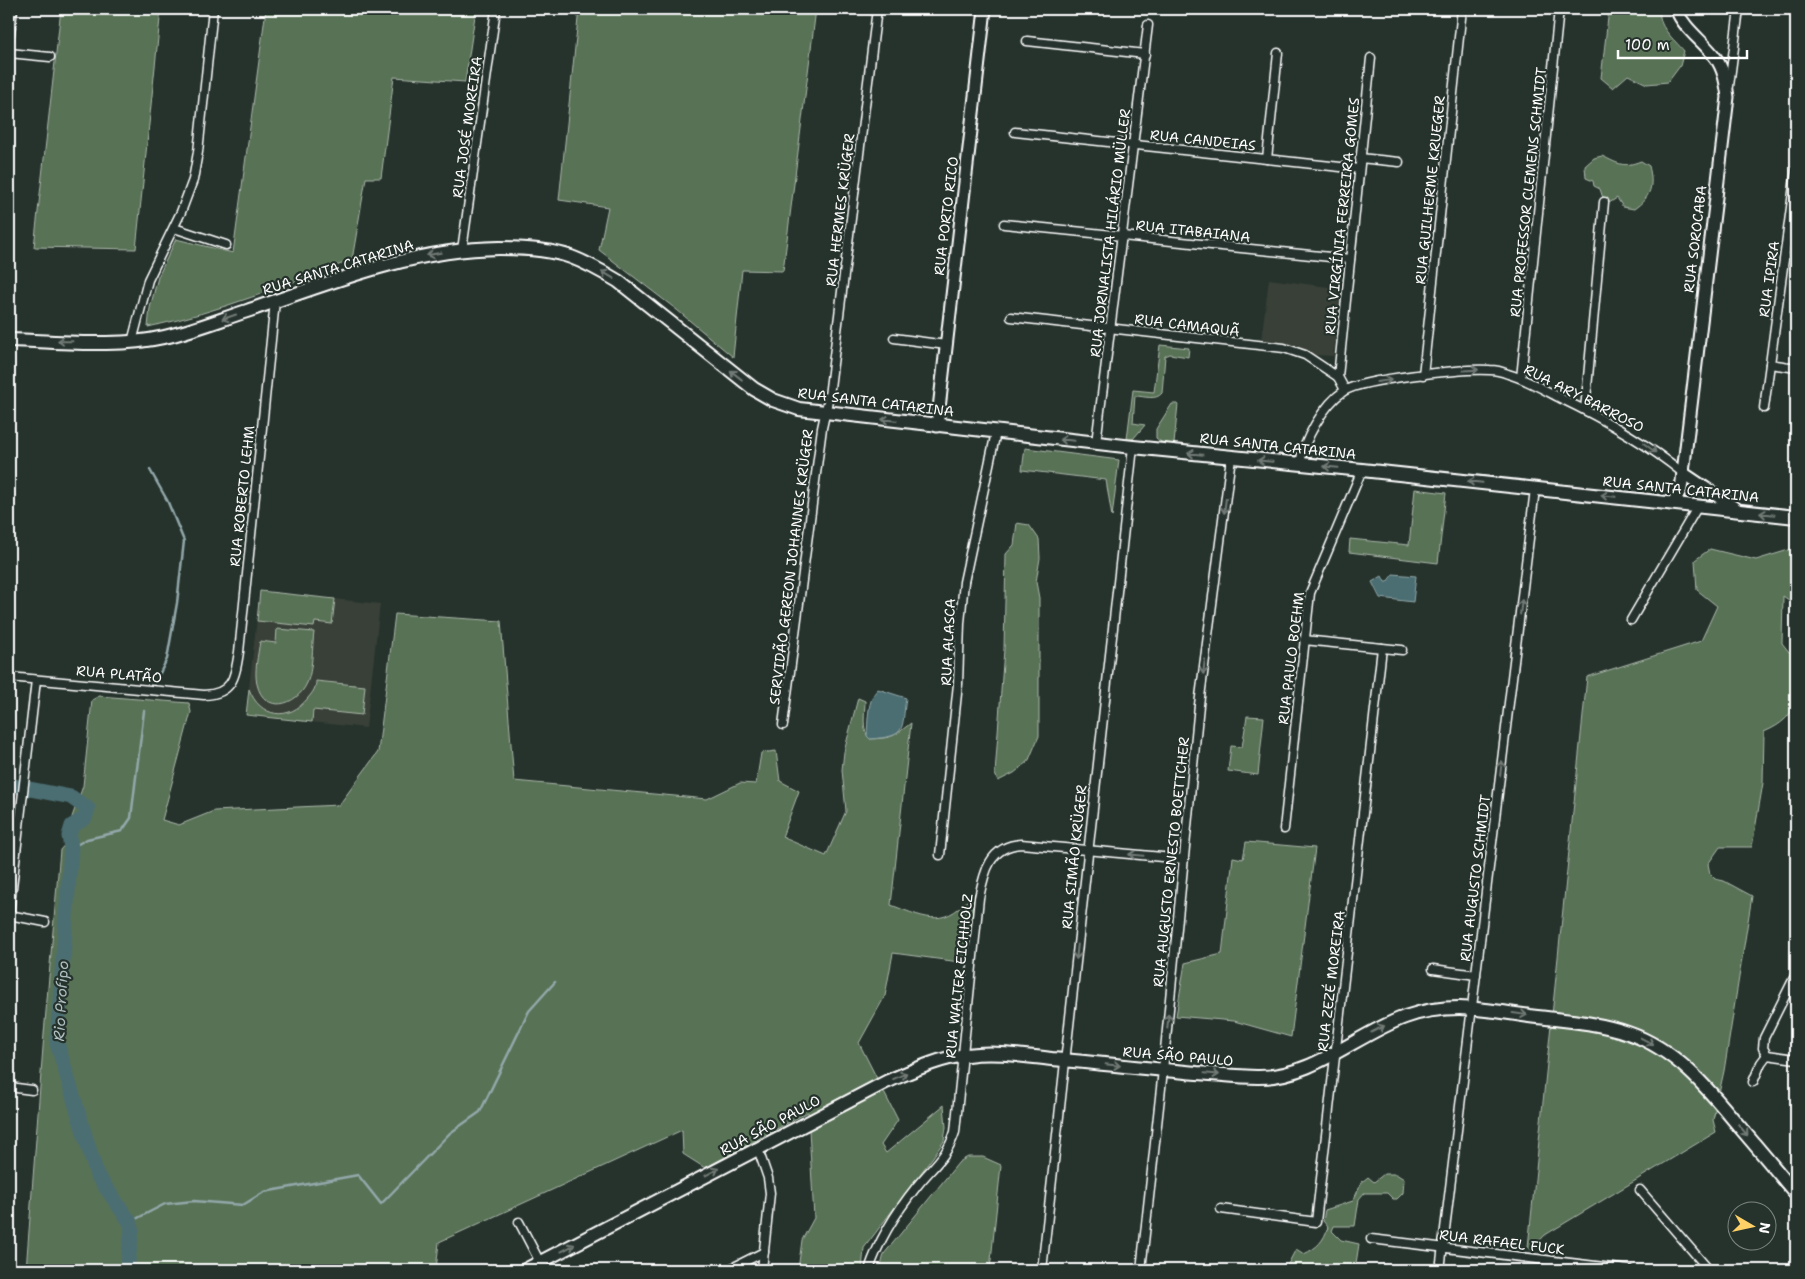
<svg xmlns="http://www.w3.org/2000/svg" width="1805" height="1279" viewBox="0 0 1805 1279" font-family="'Shantell Sans',sans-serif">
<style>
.built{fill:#394037}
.green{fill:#597257;stroke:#acb8ab}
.water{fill:#4b6e72;stroke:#93a8aa}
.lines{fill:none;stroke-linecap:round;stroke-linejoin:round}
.stream{stroke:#93a8aa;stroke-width:2.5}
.river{stroke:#4b6e72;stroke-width:15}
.street-casing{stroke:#fff;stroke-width:11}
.secondary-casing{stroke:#fff;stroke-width:15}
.primary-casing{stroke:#fff;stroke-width:16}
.street{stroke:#26332d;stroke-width:8}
.secondary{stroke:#26332d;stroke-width:11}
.primary{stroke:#26332d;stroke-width:12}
.oneway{stroke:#727a76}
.labels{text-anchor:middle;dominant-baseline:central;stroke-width:4.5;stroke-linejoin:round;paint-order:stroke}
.street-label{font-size:14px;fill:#fff;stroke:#26332d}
.water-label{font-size:15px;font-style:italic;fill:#aebec0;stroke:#26332d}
</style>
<rect width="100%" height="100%" fill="#26332d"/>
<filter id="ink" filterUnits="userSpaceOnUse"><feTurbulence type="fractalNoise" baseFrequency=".02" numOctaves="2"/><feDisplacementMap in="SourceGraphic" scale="10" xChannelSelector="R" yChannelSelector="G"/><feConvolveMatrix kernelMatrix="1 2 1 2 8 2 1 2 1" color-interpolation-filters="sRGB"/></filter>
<g filter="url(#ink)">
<g class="built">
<polygon points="1269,279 1343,289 1333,356 1315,355 1297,346 1261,341"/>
<polygon points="260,591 380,604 366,728 246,715"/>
</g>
<g class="green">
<polygon points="61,9 161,9 136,249 34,247"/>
<path d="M266,9H476L465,82L394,77L381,178H366L352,260C285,285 219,312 148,327L150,308L158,277L176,239L233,253Z"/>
<polygon points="579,9 816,9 783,271 742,270 733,357 677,310 599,250 608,207 559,200"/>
<path d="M1609,9H1661C1655,25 1675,40 1684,51L1680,66L1668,82L1647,84L1628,75L1613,88L1601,78Z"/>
<path d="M1602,156C1619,164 1623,168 1641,161L1649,166C1654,186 1651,197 1634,209L1623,207L1617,198L1609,203L1603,198L1600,189L1594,186L1593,181L1586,178L1585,166L1594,158Z"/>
<path d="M1160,345L1189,348L1188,357L1170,354L1165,356L1162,393C1156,401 1144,396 1135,396L1133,423L1145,425L1133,439H1127L1133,390L1154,392Z"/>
<polygon points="1172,404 1178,404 1174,444 1161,442 1156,438 1156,429"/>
<polygon points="1025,448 1119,460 1112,517 1106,480 1022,470"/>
<polygon points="1415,489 1446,493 1438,563 1349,552 1350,539 1409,545"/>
<polygon points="1017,523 1029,525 1039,539 1040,558 1036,582 1039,598 1039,736 1028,762 1014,773 998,781 995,774 1004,649 1006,554 1014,545"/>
<path d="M1710,549L1756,560L1792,549L1796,564V605L1783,596L1782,643L1789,652L1796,657C1796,694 1804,715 1764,732L1763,783L1752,847H1720L1708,864L1710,874L1715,879L1724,881L1752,896L1724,1071L1713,1120L1716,1132L1545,1235L1531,1250L1528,1247L1587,677L1701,641L1717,606L1697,590L1695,560Z"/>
<polygon points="260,591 335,599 332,624 315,622 314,627 257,621"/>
<path d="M395,614L501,621L514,781L707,799L740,783L756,784L761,753L776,751L780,781L799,791L782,837L826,856L846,811L842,770L844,752L858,698L865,701C865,713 861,730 870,739C893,738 893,737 911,723L891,905C930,920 945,928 974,893L967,963L893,953L885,996L859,1043L898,1120L881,1145L886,1153L944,1105L946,1127L944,1141L933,1157L864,1248L862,1270H798L802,1240L814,1218L808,1112L705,1168L683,1154L682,1130L439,1242L436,1270H26L44,1034L60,850L76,832L72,817L83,786L92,700L99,696L189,703L191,712L162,820L179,825L214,811L339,805L378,752Z"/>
<path d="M277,629L314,632C312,647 313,670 307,683C297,706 264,715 257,684C254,671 258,655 260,641L276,643Z"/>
<path d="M316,681L365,686L362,715L313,710L312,722L246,715L249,689C260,718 289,722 308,698C313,692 316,688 316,681Z"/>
<polygon points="1247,716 1264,717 1258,775 1228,771 1231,746 1242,747"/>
<polygon points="1246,842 1315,848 1291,1037 1234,1021 1176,1016 1185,963 1222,954 1233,857 1243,859"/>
<polygon points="968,1157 983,1157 1001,1165 990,1270 880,1270 884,1254 959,1162"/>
<path d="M1384,1174H1396L1404,1179L1403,1193L1397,1199H1393L1387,1193H1364L1359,1199L1355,1226H1334L1332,1231L1341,1240L1359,1244L1355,1270H1281L1287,1266L1296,1249L1304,1254C1317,1248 1324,1241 1328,1227L1323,1221L1325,1210L1353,1201L1362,1182L1368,1177L1374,1182Z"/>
</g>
<g class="water">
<polygon points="1393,574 1416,576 1413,602 1380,598 1372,582 1382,576 1385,582 1387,582"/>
<path d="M878,689L906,698C901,731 908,736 870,739L867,736C868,722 867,699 878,689Z"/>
</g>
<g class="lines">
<g class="stream">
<polyline points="150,470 167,500 184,541 177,603 167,659 154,685"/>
<polyline points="71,848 87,839 122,831 131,818 144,711"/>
<polyline points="130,1222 165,1204 194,1201 243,1205 264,1192 358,1175 381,1204 450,1133 480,1112 529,1011 555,982"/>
</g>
<polyline class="river" points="9,785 71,797 88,809 85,818 72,826 69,836 71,848 57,1043 97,1175 130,1222 132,1229 127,1270"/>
<g class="street-casing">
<g id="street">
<polyline points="9,41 13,9"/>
<polyline points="1027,41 1145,54"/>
<polyline points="9,53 50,57"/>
<polyline points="1729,86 1739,9"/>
<polyline points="1015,132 1359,169"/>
<polyline points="1360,158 1399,162"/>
<polyline points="1267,159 1278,53"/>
<polyline points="1796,170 1770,364 1796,368"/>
<polyline points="1004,224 1350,259"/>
<polyline points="174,228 226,245"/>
<polyline points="462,250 496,9"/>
<polyline points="1011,317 1284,348 1305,355 1338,377 1345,390"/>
<polyline points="894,338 946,345"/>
<polyline points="132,342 148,280 181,212 193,180 198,152 213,9"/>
<polyline points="1423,375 1462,9"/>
<polyline points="1338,377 1371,58"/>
<polyline points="1521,378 1559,9"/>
<polyline points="1764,408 1770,364"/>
<polyline points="1585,410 1604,202"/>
<polyline points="1096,443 1148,25"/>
<path d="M1300,464C1303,441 1324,404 1344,391C1363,379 1465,368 1490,370C1496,370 1503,372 1508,374C1526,379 1543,389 1560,398C1604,419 1645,442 1683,473"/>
<polyline points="1631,620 1698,506"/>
<polyline points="1304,640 1402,650"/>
<path d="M9,677L204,695C233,694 235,677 239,652L275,301"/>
<polyline points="783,725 822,428 829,396 877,9"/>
<polyline points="1284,829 1310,593 1362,470"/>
<polyline points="940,855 958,684 960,623 964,582 996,432"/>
<polyline points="9,913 36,680"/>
<polyline points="9,915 45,922"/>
<polyline points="1433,969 1476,975"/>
<polyline points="1767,1055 1763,1048 1764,1038 1796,974"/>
<polyline points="1767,1055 1796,1059"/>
<polyline points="1753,1082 1761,1063 1767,1055"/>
<polyline points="9,1087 32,1090"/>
<polyline points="758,1149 768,1178 770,1193 762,1270"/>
<polyline points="1640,1190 1709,1270"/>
<polyline points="1221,1209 1316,1222 1382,648"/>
<polyline points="519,1222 544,1270"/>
<polyline points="1371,1239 1629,1270"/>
<polyline points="728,1270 764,1252"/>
<path d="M869,1270C879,1239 897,1211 917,1186C933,1166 947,1157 955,1132L979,898C984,872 990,846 1021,844L1184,859"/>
<polyline points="1042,1270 1133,447"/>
<polyline points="1141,1270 1163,1070 1199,705 1231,457"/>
<polyline points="1440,1270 1535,489"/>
</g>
</g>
<g class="secondary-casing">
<g id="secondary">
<polyline points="937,426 985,9"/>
<polyline points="1683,473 1738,510"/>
<path d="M1673,503L1681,489L1682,481L1728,97C1726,83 1724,69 1715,57C1702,40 1684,29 1676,9"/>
</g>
</g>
<g class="primary-casing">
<g id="primary">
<path d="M9,340C58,341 116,348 164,337C192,331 219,320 247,311C329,283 412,249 499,248C523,248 549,249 571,257C587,263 603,272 618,281L754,389L773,400L799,409L1133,447L1362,470L1796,517"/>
<path d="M525,1270L886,1082C912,1071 938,1058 967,1055C995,1051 1024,1056 1052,1059C1100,1063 1149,1069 1197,1073C1217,1074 1237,1077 1257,1077C1313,1078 1355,1035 1405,1017C1448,1002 1485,1009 1529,1016C1561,1020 1596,1022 1628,1033C1675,1049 1707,1087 1738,1125C1758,1148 1777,1171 1796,1194"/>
</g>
</g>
<use href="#street" class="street"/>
<use href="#secondary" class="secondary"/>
<use href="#primary" class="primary"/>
</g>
<defs><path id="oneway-shaft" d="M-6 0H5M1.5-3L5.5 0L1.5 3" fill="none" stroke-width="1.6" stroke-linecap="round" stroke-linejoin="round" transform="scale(1.25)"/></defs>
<g class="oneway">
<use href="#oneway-shaft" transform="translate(434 254) rotate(169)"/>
<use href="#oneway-shaft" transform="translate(608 275) rotate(-149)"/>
<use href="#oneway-shaft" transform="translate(229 317) rotate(161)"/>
<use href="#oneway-shaft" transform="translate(65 341) rotate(-179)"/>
<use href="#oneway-shaft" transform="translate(1471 370) rotate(-3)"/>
<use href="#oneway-shaft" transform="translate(736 375) rotate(-142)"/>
<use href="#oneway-shaft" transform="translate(1384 381) rotate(-8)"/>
<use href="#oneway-shaft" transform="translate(889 420) rotate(-174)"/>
<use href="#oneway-shaft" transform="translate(1067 440) rotate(-174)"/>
<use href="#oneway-shaft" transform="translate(1650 448) rotate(37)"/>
<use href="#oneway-shaft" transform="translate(1195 454) rotate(-174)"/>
<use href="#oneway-shaft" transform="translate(1265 461) rotate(-175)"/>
<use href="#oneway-shaft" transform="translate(1331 467) rotate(-175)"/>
<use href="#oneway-shaft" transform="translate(1475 482) rotate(-174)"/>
<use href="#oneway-shaft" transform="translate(1608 496) rotate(-174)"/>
<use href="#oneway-shaft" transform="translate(1225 506) rotate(97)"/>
<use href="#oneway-shaft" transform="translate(1767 514) rotate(-174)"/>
<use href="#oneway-shaft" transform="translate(1521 607) rotate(-83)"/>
<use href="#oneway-shaft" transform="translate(1204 667) rotate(97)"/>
<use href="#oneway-shaft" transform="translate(1501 768) rotate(-83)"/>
<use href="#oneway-shaft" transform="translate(1136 855) rotate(-175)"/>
<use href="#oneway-shaft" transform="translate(1077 952) rotate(96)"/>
<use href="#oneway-shaft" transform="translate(1520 1014) rotate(8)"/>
<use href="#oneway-shaft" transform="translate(1168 1021) rotate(-84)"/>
<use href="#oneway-shaft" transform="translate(1378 1029) rotate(-27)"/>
<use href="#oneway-shaft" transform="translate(1647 1041) rotate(27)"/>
<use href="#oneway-shaft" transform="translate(1113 1065) rotate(6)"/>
<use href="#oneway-shaft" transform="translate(1212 1074) rotate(5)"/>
<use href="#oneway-shaft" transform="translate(900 1076) rotate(-24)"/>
<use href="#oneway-shaft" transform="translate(1743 1130) rotate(50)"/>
<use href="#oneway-shaft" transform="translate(712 1172) rotate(-28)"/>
<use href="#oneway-shaft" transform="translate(568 1248) rotate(-28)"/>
</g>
</g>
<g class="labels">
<g class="street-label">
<text transform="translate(467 127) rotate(-82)">RUA JOSÉ MOREIRA</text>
<text transform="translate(1203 140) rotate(6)">RUA CANDEIAS</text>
<text transform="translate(1430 190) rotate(-84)">RUA GUILHERME KRUEGER</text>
<text transform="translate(1528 192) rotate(-84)">RUA PROFESSOR CLEMENS SCHMIDT</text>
<text transform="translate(840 210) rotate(-83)">RUA HERMES KRÜGER</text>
<text transform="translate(946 216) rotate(-83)">RUA PORTO RICO</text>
<text transform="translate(1342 216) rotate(-84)">RUA VIRGÍNIA FERREIRA GOMES</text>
<text transform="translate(1193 231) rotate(6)">RUA ITABAIANA</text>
<text transform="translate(1110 233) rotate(-83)">RUA JORNALISTA HILÁRIO MÜLLER</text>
<text transform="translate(1695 239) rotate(-83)">RUA SOROCABA</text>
<text transform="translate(338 267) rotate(-17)">RUA SANTA CATARINA</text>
<text transform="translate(1769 279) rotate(-82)">RUA IPIRA</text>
<text transform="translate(1187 325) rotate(7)">RUA CAMAQUÃ</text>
<text transform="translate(1584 398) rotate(27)">RUA ARY BARROSO</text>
<text transform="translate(876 402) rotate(7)">RUA SANTA CATARINA</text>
<text transform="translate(1278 446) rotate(6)">RUA SANTA CATARINA</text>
<text transform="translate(1681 489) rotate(6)">RUA SANTA CATARINA</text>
<text transform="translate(242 496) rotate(-84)">RUA ROBERTO LEHM</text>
<text transform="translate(791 567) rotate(-83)">SERVIDÃO GEREON JOHANNES KRÜGER</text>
<text transform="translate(948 642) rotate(-87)">RUA ALASCA</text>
<text transform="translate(1291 658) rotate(-83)">RUA PAULO BOEHM</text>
<text transform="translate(119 674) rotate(5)">RUA PLATÃO</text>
<text transform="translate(1074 857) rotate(-84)">RUA SIMÃO KRÜGER</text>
<text transform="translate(1171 862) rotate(-84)">RUA AUGUSTO ERNESTO BOETTCHER</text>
<text transform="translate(1475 878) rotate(-83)">RUA AUGUSTO SCHMIDT</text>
<text transform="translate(959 976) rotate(-84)">RUA WALTER EICHHOLZ</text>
<text transform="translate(1331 981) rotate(-83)">RUA ZEZÉ MOREIRA</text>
<text transform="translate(1178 1056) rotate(5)">RUA SÃO PAULO</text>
<text transform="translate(770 1125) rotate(-28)">RUA SÃO PAULO</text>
<text transform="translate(1502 1242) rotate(7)">RUA RAFAEL FUCK</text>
</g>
<g class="water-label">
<text transform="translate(61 1001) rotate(-87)">Rio Profipo</text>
</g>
</g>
<rect width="1805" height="1279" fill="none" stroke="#26332d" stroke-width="30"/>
<rect x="15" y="15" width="1775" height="1249" fill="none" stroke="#fff" stroke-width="2" filter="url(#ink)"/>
<g transform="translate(1752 1226) rotate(99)"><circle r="24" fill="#26332d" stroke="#7d8581"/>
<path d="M0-4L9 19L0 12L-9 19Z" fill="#ffd166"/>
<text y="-8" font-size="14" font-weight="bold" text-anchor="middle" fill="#ffffff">N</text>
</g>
<path d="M1618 50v8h129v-8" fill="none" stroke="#ffffff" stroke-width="2.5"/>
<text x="1625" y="50" font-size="15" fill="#ffffff" stroke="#26332d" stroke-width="4" paint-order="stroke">100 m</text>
</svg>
